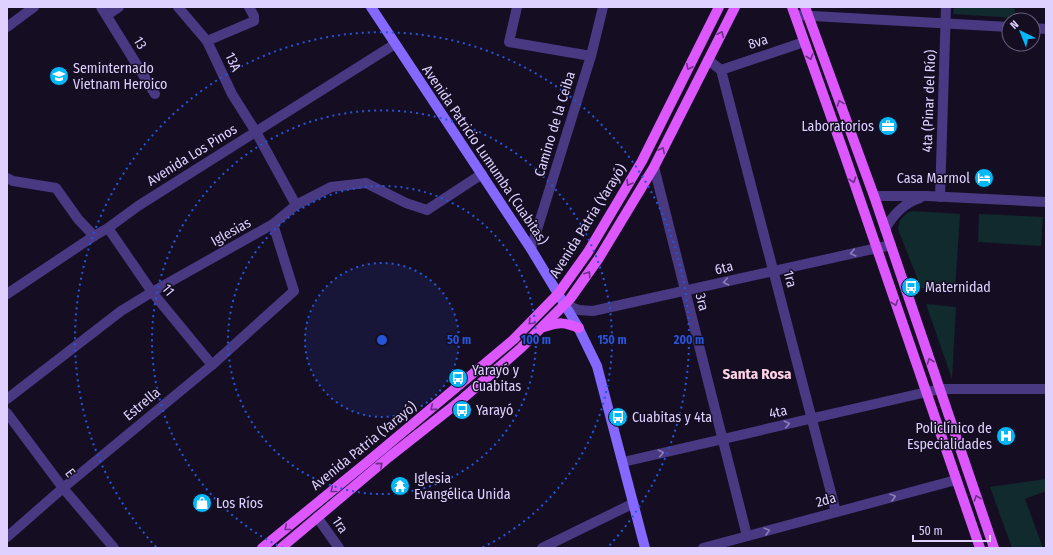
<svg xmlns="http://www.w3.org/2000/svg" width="1053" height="555" viewBox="0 0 1053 555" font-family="'Fira Sans Condensed',sans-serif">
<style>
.green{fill:#112a2d}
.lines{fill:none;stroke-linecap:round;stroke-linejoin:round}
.minor{stroke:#483982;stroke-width:10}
.tertiary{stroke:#483982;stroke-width:10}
.secondary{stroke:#8568ff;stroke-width:10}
.primary{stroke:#dc58fe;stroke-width:10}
.oneway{stroke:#6f2f86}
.oneway2{stroke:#8c7dba}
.ring{fill:none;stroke:#2755da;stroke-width:2;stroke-dasharray:2 4}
.labels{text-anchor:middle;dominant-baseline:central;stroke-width:3;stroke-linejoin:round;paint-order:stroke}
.street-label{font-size:14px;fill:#ded1ff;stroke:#150e23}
.poi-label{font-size:14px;fill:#ded1ff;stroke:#150e23;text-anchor:start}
.neighbourhood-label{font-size:15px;font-weight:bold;fill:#ffd3e7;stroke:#150e23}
.centre{fill:#2755da;stroke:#150e23;stroke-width:2}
.ring-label{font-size:12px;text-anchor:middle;font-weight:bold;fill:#2755da;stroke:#150e23;stroke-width:3;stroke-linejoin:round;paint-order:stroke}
</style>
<rect width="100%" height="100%" fill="#150e23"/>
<g class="green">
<polygon points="954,7 1013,7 1015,10 1015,18 953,14"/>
<polygon points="913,211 960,214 955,290 921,288 898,229 900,220 907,213"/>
<polygon points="979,214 1043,217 1041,246 978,242"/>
<polygon points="926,304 956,307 952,379"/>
<polygon points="1046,479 1046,491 1025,499 1043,548 1012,548 990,487"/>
</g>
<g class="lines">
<g class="minor">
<polyline points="101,7 155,94"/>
<polyline points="178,7 207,41 232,94 256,132 296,205"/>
<polyline points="517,7 509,42 591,56"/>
<polyline points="107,15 119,7"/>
<polyline points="795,15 1009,27"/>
<polyline points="7,27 34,7"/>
<polyline points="1033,28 1046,29"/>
<polyline points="207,41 254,21 254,16 249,7"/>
<polyline points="708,60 721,70 836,512"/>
<polyline points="721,70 804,42"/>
<polyline points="654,167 747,536"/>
<polyline points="7,178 13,181 56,188 78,219 94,236"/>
<polyline points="874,196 927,196 1046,202"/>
<polyline points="940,197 946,7"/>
<polyline points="108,228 152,292 212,365"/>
<path d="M885,229C893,215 904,203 920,198"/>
<polyline points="531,249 591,56 603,7"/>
<polyline points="7,399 121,311 152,292 273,224 296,205 331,187 366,183 406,203 427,210 482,174"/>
<polyline points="7,413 63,488 114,548"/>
<polyline points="317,517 339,548"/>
<polyline points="7,537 63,488 212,365 294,291 273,224"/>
<polyline points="542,548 632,504"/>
<polyline points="703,548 956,480"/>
</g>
<g class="tertiary">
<polyline points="7,294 94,236 108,228 138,206 395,44"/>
<polyline points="565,305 579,310 593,311 891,245"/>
<polyline points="623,462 940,389 1046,389"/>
</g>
<polyline class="secondary" points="371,7 531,249 577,325 597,366 645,548"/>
<g class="primary">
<polyline points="792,7 845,156 980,548"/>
<polyline points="805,7 874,196 994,548"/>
<path d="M544,327C560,322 564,322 579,328"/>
<polyline points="262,548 366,463 513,340 558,294 588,252 642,161 719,7"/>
<polyline points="281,548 389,457 460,401 521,348 570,299 599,258 654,167 735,7"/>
</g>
</g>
<defs><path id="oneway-chevron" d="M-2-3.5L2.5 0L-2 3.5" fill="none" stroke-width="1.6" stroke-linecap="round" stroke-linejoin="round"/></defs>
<g class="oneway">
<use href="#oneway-chevron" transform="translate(721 34) rotate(-63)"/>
<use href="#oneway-chevron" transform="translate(810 57) rotate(71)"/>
<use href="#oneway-chevron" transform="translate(689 67) rotate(116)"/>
<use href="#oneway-chevron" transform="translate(840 103) rotate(-110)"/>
<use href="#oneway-chevron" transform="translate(662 150) rotate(-63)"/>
<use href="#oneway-chevron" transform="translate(853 180) rotate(71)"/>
<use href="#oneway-chevron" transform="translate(629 183) rotate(121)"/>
<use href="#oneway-chevron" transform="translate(588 274) rotate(-56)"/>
<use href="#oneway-chevron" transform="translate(895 303) rotate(71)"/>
<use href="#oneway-chevron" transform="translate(531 322) rotate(134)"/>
<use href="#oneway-chevron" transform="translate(930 361) rotate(-109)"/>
<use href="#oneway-chevron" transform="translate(433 408) rotate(140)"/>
<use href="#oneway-chevron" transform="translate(380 465) rotate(-40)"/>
<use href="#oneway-chevron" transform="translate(333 490) rotate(141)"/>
<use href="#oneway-chevron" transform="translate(977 498) rotate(-109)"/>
<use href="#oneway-chevron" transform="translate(287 528) rotate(141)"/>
</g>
<g class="oneway2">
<use href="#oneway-chevron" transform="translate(853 253) rotate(167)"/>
<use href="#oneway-chevron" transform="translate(726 282) rotate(167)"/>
<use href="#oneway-chevron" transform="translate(787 424) rotate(-13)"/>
<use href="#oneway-chevron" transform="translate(661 453) rotate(-13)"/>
<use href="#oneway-chevron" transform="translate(893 497) rotate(-15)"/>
<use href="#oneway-chevron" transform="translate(767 531) rotate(-15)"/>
</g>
<circle cx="382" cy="340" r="77" fill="#2755da" fill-opacity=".12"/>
<g class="ring">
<circle cx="382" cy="340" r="77"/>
<circle cx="382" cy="340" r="154"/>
<path d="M283 548A230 230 0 1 1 481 548"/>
<path d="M156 547A307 307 0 1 1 608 547"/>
</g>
<defs>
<g id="school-disc" transform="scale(1)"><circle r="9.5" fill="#01b8fb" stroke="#150e23"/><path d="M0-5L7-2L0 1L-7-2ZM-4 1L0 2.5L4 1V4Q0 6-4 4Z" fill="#fff"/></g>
<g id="office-disc" transform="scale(1)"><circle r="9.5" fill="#01b8fb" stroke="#150e23"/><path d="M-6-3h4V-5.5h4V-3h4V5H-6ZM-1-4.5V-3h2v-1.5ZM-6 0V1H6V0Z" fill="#fff"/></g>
<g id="hotel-disc" transform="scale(1)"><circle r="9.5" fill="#01b8fb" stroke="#150e23"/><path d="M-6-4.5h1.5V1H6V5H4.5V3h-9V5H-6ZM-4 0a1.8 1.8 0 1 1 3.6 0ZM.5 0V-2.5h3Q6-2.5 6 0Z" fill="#fff"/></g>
<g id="bus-disc" transform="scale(1)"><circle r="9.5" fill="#01b8fb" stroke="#150e23"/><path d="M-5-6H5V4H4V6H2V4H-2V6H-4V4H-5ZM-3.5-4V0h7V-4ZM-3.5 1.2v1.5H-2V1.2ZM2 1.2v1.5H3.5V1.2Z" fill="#fff"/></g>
<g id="hospital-disc" transform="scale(1)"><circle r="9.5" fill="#01b8fb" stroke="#150e23"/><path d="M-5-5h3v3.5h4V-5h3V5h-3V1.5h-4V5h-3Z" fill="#fff"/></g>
<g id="temple-disc" transform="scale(1)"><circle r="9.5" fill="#01b8fb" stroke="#150e23"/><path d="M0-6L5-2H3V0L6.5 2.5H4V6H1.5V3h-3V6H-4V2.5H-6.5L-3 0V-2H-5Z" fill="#fff"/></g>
<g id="shop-disc" transform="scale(1)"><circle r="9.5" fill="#01b8fb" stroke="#150e23"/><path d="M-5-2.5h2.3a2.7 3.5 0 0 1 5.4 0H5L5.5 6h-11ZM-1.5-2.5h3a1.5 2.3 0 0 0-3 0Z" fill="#fff"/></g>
</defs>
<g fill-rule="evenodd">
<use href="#school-disc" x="59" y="76"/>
<use href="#office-disc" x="888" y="126"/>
<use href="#hotel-disc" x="984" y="178"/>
<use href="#bus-disc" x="911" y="287"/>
<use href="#bus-disc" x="458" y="378"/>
<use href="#bus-disc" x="462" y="410"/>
<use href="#bus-disc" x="618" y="417"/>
<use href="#hospital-disc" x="1006" y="436"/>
<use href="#temple-disc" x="400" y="486"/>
<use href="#shop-disc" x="202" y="503"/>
</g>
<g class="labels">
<g class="street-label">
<text transform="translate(758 42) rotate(-18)">8va</text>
<text transform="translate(140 43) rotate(59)">13</text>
<text transform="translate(233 62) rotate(65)">13A</text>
<text transform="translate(929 101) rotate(-88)">4ta (Pinar del Río)</text>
<text transform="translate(555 124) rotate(-73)">Camino de la Ceiba</text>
<text transform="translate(192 155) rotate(-32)">Avenida Los Pinos</text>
<text transform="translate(485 155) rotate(56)">Avenida Patricio Lumumba (Cuabitas)</text>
<text transform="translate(588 221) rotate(-58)">Avenida Patria (Yarayó)</text>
<text transform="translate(231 232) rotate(-29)">Iglesias</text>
<text transform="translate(724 268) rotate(-13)">6ta</text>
<text transform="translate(790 279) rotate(75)">1ra</text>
<text transform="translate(168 290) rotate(51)">11</text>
<text transform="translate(702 302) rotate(76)">3ra</text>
<text transform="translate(142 404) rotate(-40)">Estrella</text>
<text transform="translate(778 412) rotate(-13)">4ta</text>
<text transform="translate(364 446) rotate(-39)">Avenida Patria (Yarayó)</text>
<text transform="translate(70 473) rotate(53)">E</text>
<text transform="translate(826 500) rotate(-15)">2da</text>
<text transform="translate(340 525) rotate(56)">1ra</text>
</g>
<g class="poi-label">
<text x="73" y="68">Seminternado<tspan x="73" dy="16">Vietnam Heroico</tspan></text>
<text x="874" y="126" text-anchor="end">Laboratorios</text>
<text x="970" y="178" text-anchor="end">Casa Marmol</text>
<text x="925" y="287">Maternidad</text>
<text x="472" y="370">Yarayó y<tspan x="472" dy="16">Cuabitas</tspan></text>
<text x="476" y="410">Yarayó</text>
<text x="632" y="417">Cuabitas y 4ta</text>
<text x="992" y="428" text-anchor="end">Policlínico de<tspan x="992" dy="16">Especialidades</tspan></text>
<text x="414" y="478">Iglesia<tspan x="414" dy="16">Evangélica Unida</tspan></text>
<text x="216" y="503">Los Ríos</text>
</g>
<g class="neighbourhood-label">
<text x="757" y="374">Santa Rosa</text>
</g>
</g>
<circle cx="382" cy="340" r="6" class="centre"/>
<g class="ring-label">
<text x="459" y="344">50 m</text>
<text x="536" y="344">100 m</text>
<text x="612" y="344">150 m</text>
<text x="689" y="344">200 m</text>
</g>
<rect width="1053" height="555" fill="none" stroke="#ded1ff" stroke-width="16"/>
<g transform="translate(1021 32) rotate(317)"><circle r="19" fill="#150e23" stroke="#655c7b"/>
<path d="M0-3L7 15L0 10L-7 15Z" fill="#01b8fb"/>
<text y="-6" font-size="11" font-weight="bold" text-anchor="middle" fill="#ded1ff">N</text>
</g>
<path d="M913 535v6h77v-6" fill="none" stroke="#ded1ff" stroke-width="2"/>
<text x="919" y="535" font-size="12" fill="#ded1ff" stroke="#150e23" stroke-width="3" paint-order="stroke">50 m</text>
</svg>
